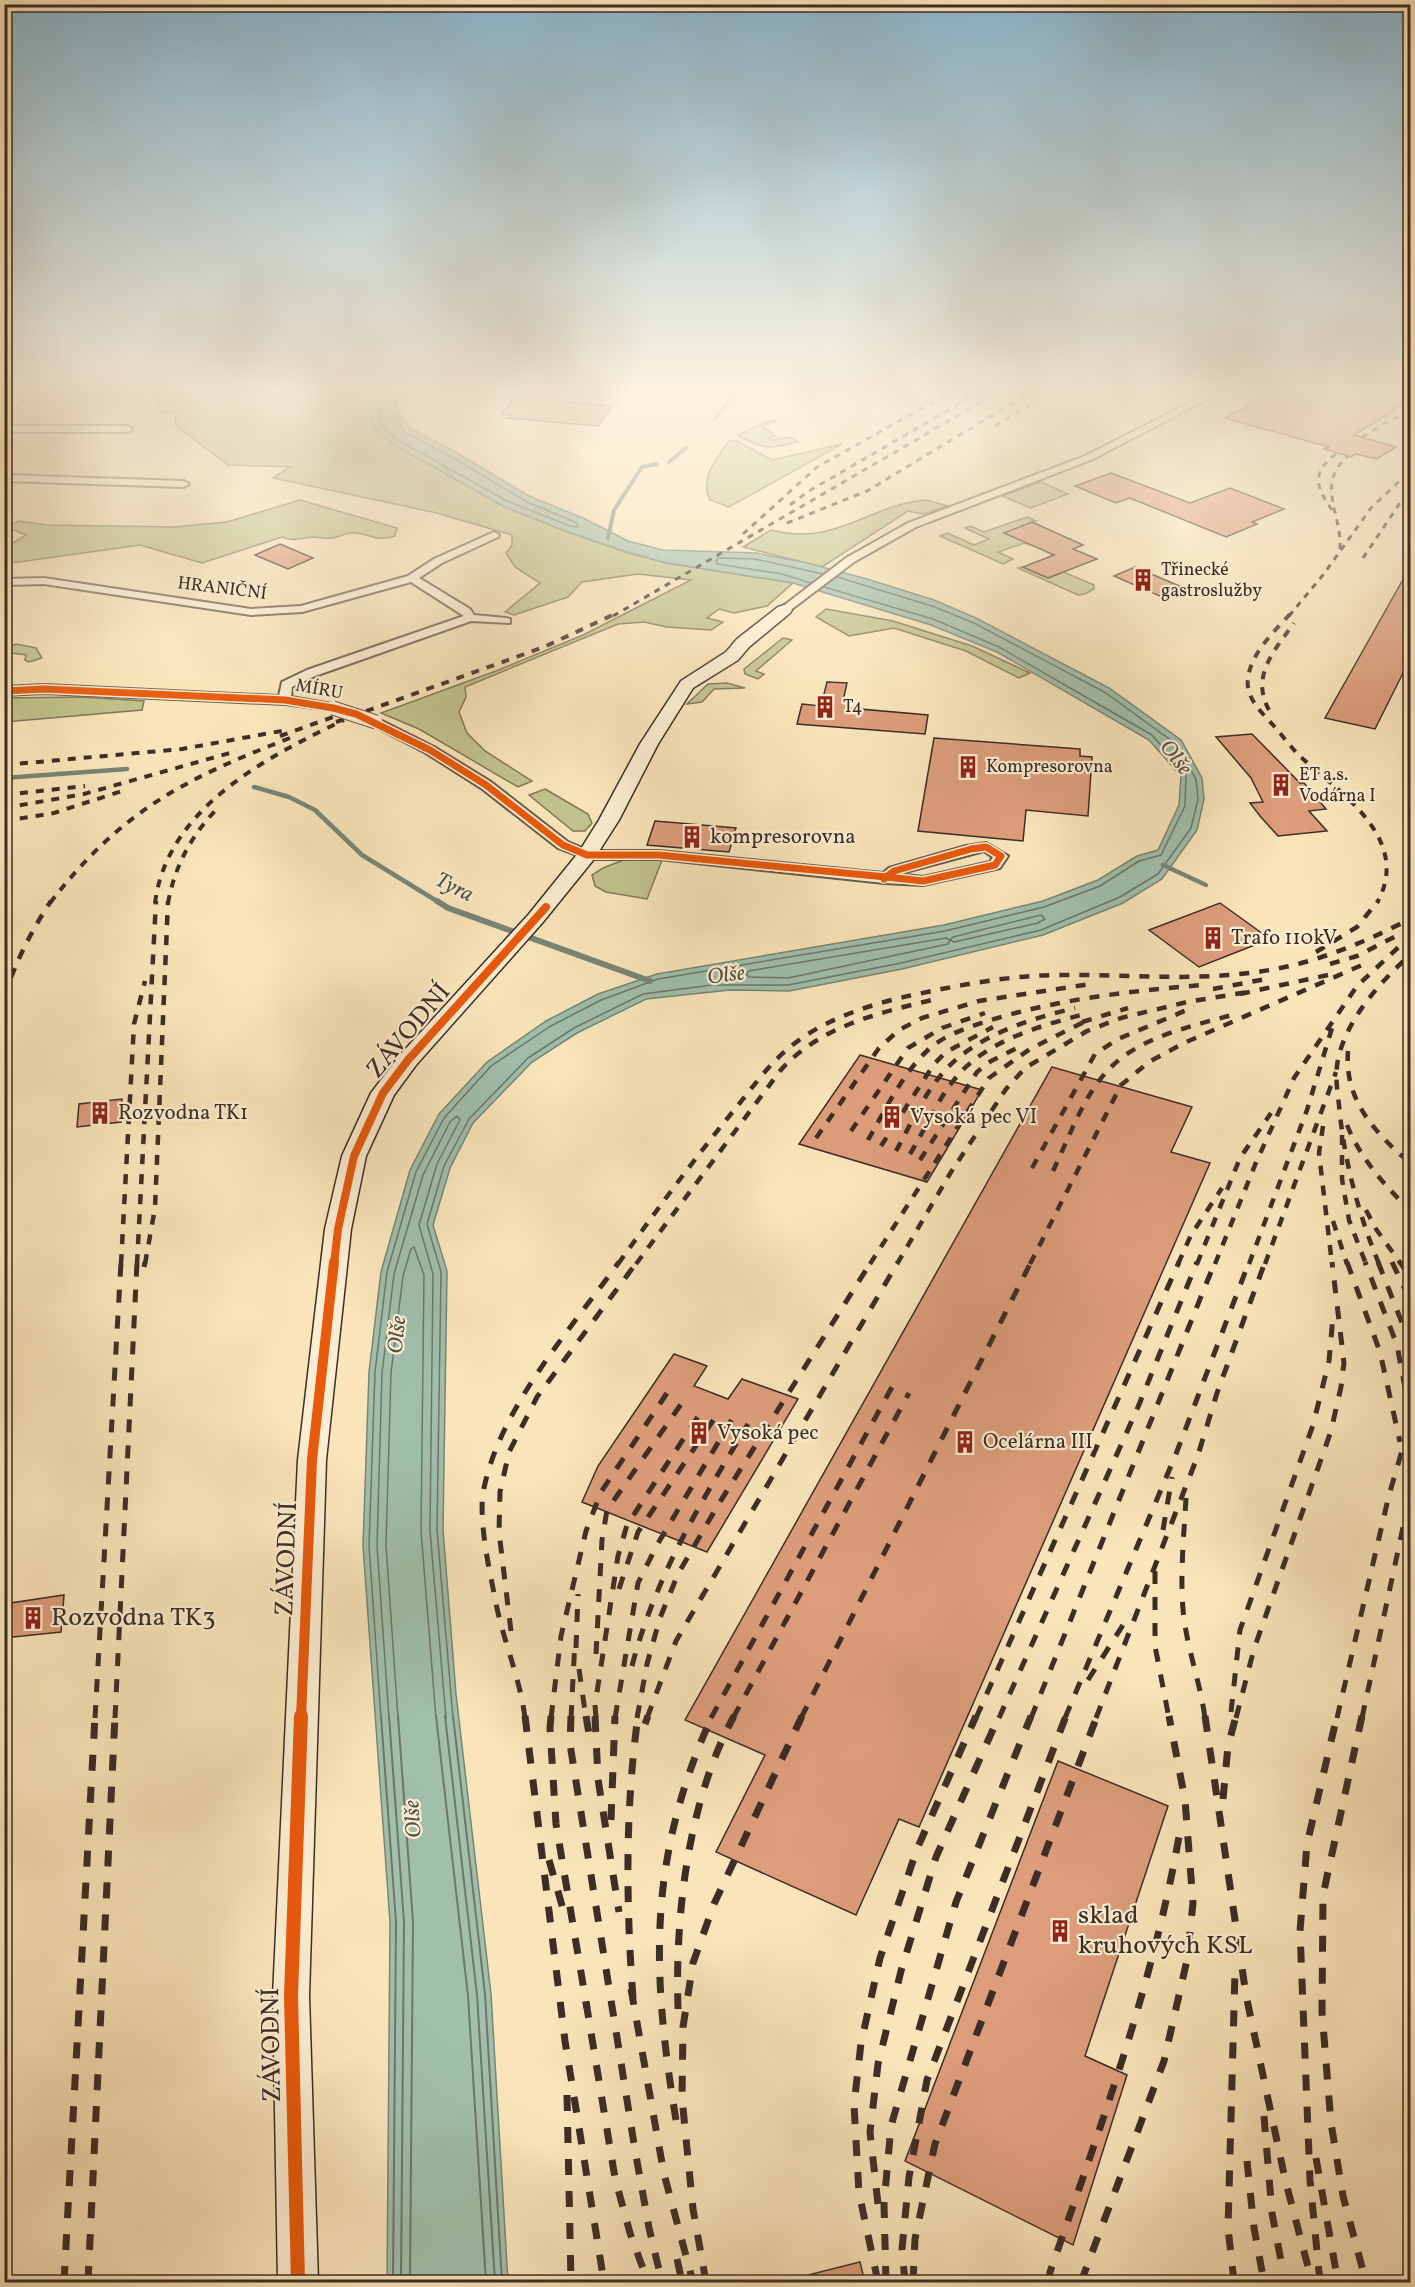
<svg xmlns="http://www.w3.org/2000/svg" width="1415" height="2287" viewBox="0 0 1415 2287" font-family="Vollkorn,serif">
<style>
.green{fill:#c2c38d;stroke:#80785a;stroke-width:1.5}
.water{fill:#9fbfab;stroke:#788576;stroke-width:1.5}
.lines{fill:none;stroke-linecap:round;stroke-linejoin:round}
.shore-far1{stroke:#6e7668;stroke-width:1.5}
.shore{stroke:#6e7668;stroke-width:2}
.stream-far2{stroke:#788576;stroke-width:4}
.stream-far1{stroke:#788576;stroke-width:4.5}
.stream{stroke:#788576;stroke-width:6}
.building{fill:#dd9d7b;stroke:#3d2d26;stroke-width:1.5}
.street-casing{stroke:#6c5b4b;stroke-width:4}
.secondary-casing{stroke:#3d2d26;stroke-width:3}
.street{fill:#fceed2;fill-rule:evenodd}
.secondary{fill:#fceed2;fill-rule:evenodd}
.rail-far4{stroke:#3d2d26;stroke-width:3;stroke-dasharray:6 6;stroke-linecap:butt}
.rail-far3{stroke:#3d2d26;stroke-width:4;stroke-dasharray:8 8;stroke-linecap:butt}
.rail-far2{stroke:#3d2d26;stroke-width:4.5;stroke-dasharray:10 10;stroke-linecap:butt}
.rail-far1{stroke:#3d2d26;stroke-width:5;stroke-dasharray:13 13;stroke-linecap:butt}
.rail{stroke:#3d2d26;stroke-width:7;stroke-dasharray:16 16;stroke-linecap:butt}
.street-bridge-casing{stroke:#6c5b4b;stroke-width:15;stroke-linecap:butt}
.street-bridge{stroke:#fceed2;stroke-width:13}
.cycleway-far3-casing{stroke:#fceed2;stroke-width:10}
.cycleway-far2-casing{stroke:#fceed2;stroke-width:12}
.cycleway-far1-casing{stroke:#fceed2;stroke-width:14}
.cycleway-casing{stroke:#fceed2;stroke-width:17}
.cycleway-far3{stroke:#e8590c;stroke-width:7}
.cycleway-far2{stroke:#e8590c;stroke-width:8}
.cycleway-far1{stroke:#e8590c;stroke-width:10}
.cycleway{stroke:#e8590c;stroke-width:14}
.labels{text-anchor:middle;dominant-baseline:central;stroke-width:4.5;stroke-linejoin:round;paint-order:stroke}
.far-poi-label{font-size:18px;fill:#3d2d26;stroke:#fceed2;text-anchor:start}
.far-street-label{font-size:18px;fill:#3d2d26;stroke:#fceed2}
.poi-label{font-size:21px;fill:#3d2d26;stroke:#fceed2;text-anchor:start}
.water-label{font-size:22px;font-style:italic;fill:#565247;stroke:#fceed2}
.near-street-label{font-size:26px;fill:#3d2d26;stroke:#fceed2}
.near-poi-label{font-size:26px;fill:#3d2d26;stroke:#fceed2;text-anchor:start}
</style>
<rect width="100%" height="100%" fill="#fae5ba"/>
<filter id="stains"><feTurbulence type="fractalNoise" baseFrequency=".00333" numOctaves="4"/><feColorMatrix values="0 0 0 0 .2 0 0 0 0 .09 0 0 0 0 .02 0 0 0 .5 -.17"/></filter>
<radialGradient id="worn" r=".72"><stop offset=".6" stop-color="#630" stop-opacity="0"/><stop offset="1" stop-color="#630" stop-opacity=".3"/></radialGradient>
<g class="green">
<polygon points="159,387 377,387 373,427 394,445 505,507 568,532 626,552 667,563 793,583 767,606 734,613 719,609 707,618 723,622 711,630 667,627 644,622 618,624 465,687 466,697 459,712 467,733 485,751 532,781 518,787 419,729 381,713 496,671 583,635 691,580 638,574 582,582 568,597 514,615 505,612 540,583 515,567 506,553 512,545 512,535 437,513 273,478 290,467 228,465 175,425 176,413 160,412 155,396"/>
<path d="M771,420L777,421L762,426L775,436L768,438L772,440L791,437L798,442C768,449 765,450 737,435Z"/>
<path d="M729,441H737L772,460L842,444L729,507L710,500C699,478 716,460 729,441Z"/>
<polygon points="1041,482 1068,494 1031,508 1002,496"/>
<path d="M300,500L397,528L395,536C373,543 367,531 350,533C344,534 338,537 332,538C326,539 320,537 313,537C300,538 295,542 282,537L202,563L140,545L5,564V548L26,535L6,527L19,521L47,525L174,527L227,522Z"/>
<path d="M926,500L948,506L923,514L908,511L822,567L743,547L771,530C837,547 867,505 926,500Z"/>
<polygon points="1027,517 1036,521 1011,531 1040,544 1034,546 1025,543 998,552 1013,559 1003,564 940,536 947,533 974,545 989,539 965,528 970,526 984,532"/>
<polygon points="1023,567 1048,578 1064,572 1094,585 1094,589 1085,594 1078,595 1018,568"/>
<polygon points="826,609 893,621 972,646 1030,673 1019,678 966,651 894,628 849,636 816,617"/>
<polygon points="783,638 792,640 756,671 764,674 758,679 745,674 744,669"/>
<polygon points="16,644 36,648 42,658 29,662 25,660 26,655 5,652 5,648"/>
<polygon points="727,683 745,688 714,689 702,702 687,704 708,684"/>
<polygon points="82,697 144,701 142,710 5,722 5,698"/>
<polygon points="545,789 588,814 592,823 585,831 573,831 529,795"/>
<polygon points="631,857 662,860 647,899 606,892 595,886 592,875 603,868"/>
</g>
<polygon class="water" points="377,387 409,387 403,391 395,403 399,413 409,427 459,454 529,496 583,518 628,541 663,550 756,553 807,563 867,579 934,600 976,618 1109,688 1181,740 1202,778 1204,799 1197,830 1162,879 1123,903 1043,935 902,969 789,991 730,990 646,999 577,1033 532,1062 473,1123 450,1168 433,1225 447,1271 443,1530 456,1694 491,1994 508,2282 387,2282 390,1922 363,1546 369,1372 381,1272 410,1170 439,1114 487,1062 546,1021 598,994 657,974 944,925 1043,901 1098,880 1137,856 1158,850 1179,805 1181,776 1149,740 997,652 931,625 793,583 667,563 626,552 568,532 505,507 394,445 373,427 373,408"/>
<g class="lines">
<g class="shore-far1">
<polyline points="383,387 379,424 398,440 507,501 570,526 578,527 577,523 527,502 457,460 406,433 389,405 398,387"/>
<polyline points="811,583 782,574 718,564 716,561 718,558 755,559 823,574"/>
<polygon points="1041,915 1045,919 1038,923 954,942 950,940 953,937"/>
<polygon points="946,938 950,940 948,944 788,978 749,977 746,974 749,971"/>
<polyline points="381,1718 369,1546 375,1372 387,1272 416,1172 444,1118 491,1066 549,1027 601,1000 658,979 945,931 1044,907 1100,886 1139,861 1161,855 1185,806 1186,774 1152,735 999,647 933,619 824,587"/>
<polyline points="389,1718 377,1546 382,1373 394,1274 423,1175 450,1122 457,1116 460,1120 437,1164 419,1225 433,1274 430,1531 446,1718"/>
<polyline points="398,1718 386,1545 391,1373 403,1276 411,1249 414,1247 424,1275 421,1531 436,1718"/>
<polyline points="453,1718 437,1530 441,1272 427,1224 444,1166 469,1119 528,1058 574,1028 643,994 712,985 788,985 901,963 1041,930 1120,897 1158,874 1191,828 1198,799 1196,779 1176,744 1106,693 974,623 932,606 837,577"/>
</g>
<g class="shore">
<polyline points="381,1716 396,1922 393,2282"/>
<polyline points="389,1716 404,1922 401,2282"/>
<polyline points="398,1716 413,1922 410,2282"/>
<polyline points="436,1716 468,1996 486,2282"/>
<polyline points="445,1716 477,1995 495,2282"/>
<polyline points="453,1716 485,1994 502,2282"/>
</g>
<g class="stream-far2">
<polyline points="715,419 738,387"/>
<polyline points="669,462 686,448"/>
<polyline points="608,538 614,510 642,467 657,464"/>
</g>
<g class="stream-far1">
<polyline points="4,778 127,769"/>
<polyline points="254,787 289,797 315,810 362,855 440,903"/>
<polyline points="1163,865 1206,885"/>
</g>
<polyline class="stream" points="437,901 448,908 650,981"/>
</g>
<g class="building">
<polygon points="554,387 566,387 555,401 612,406 598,426 508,418 511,415 501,414 515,397"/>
<polygon points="1285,387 1410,387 1410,400 1354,435 1396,447 1377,459 1356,454 1351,457 1324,449 1329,447 1225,418"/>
<polygon points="1111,473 1190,503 1230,488 1284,509 1252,522 1257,524 1226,537 1130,498 1116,503 1075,486"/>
<polygon points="1032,522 1083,545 1073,549 1097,559 1048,578 1023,567 1054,555 1004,533"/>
<polygon points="280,544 313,558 288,569 255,555"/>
<polygon points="1135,567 1184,588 1162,597 1114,576"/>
<polygon points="1410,567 1410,659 1375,729 1325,718"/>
<polygon points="827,682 847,683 843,701 851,701 849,708 928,715 925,734 797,724 802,704 821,706"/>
<polygon points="1252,734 1300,783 1304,783 1326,809 1309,811 1327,831 1278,836 1260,816 1250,803 1263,802 1251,778 1216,737"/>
<polygon points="934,738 1080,749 1080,756 1092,757 1088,816 1026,810 1023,841 918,831"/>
<polygon points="655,821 736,828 729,852 647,845"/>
<polygon points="1220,903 1270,939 1199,967 1149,930"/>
<polygon points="860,1055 982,1090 927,1182 799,1144"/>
<polygon points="1052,1067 1192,1107 1171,1152 1210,1163 919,1827 899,1819 856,1915 716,1852 765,1755 685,1720"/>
<polygon points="122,1099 121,1122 77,1127 79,1104"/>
<polygon points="674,1354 707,1366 694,1386 728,1399 742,1379 798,1399 707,1552 582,1502 598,1466"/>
<polygon points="64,1595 61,1632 4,1638 4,1604"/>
<polygon points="1058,1761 1168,1806 1085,2056 1127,2075 1073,2245 905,2161"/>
<polygon points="860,2262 865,2283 800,2283 800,2277"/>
</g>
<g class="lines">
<g class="street-casing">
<g id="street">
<polygon points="24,387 32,387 4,420 4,410"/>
<polygon points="1221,387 1231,387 1091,460 916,527 854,562 788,612 780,612 778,610 846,558 908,523 1085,456"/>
<polygon points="4,426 128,426 133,429 128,432 4,432"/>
<polygon points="4,475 184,481 189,484 184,487 4,481"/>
<polygon points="494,532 499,535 498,537 442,563 419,578 470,609 474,615 506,618 510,619 510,623 471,621 315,676 292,687 291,697 337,705 337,711 285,704 44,693 4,695 4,687 44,685 279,696 282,682 307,670 464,616 411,582 302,612 251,615 44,584 4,585 4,579 44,578 251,609 301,606 408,576 434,559"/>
<path d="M376,718L434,747L491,782L568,842L589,851H659L883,873L889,868L966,846L986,843L1008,856L1000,868L923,885L884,883L659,859H587L558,848L481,788L426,753L372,725L370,722ZM984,851L993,857L990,862L923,877L898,874Z"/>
</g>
</g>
<g class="secondary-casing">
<polygon id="secondary" points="784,605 790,607 792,610 790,613 749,647 738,660 693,688 658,744 619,820 594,859 543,922 416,1065 394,1095 366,1156 351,1229 326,1460 309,1996 318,2282 278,2282 273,1996 298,1460 325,1229 342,1156 371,1093 400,1055 529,914 579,852 599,820 640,744 681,681 726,652 737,639 778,607"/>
</g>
<use href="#street" class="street"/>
<use href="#secondary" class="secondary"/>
<g class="rail-far4">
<polyline points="783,387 834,387"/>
<polyline points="995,426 1041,398 1053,387"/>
<polyline points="1362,437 1390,420 1410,413"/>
<polyline points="790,505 809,491 988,387"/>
<path d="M1332,510C1315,485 1311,473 1337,453"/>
<polyline points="787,523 867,491 1039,387"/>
<polyline points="743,534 817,467 960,387"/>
<path d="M1340,549C1342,513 1315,484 1348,456"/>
<polyline points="1363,558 1410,488"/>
<polyline points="613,616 1007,387"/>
<polyline points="1289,616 1323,575 1371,508 1410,471"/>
</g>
<g class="rail-far3">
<path d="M1290,614C1274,632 1251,653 1248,678C1245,697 1261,712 1273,725C1283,736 1292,749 1303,759C1343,795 1412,840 1377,903"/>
<path d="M1269,710C1250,676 1275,650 1294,623"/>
<polyline points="336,722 544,647 615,614"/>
<polyline points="280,736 333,717"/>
<polyline points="4,765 182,749 287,730"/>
<polyline points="4,795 85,786"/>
<polyline points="4,808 84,794 237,751"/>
<polyline points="4,821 54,813 122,791"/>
<path d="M50,903C121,811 184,779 290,738"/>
<path d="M155,903C167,808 267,757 344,720"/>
<path d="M168,903C175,865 192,834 219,807"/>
</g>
<g class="rail-far2">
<polyline points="1316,952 1357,927 1378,901"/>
<polyline points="1330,964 1357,956 1410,929"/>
<polyline points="1213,989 1266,979"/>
<polyline points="1240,994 1328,975"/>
<path d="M4,996C16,962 31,931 51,901"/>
<polyline points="1082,1022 1128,1008"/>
<path d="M1348,1051C1344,1100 1375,1133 1410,1163"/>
<path d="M1347,1125C1361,1159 1384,1185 1410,1210"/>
<polyline points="1323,1126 1319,1153 1332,1264"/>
<polyline points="851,1131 908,1048 942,1028 985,1013"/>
<polyline points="1342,1135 1342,1179 1349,1220 1366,1264"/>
<polyline points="816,1138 879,1048 899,1030 922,1018 979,1001 1090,984"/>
<path d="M868,1140C886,1109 902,1074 929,1049C946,1034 969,1027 991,1020C1059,999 1131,991 1202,985"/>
<polyline points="881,1146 934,1064 946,1052 993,1027"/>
<path d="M896,1151C910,1126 922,1098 941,1075C972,1037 1029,1019 1075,1008"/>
<path d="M910,1154C926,1128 938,1098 958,1075C988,1041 1039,1026 1081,1015"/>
<polyline points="920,1160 977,1072 991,1061 1021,1046"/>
<polyline points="1032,1168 1095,1054 1118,1039 1194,1007"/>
<path d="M1053,1171C1070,1136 1083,1095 1111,1067C1141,1037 1192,1026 1232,1015"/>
<polyline points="1366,1210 1376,1229 1401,1264"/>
<polyline points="1333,1221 1347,1264"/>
<polyline points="121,1264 134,1024 145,981"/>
<polyline points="137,1264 156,901"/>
<polyline points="145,1264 155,1208 168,901"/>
<path d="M618,1264C656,1211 694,1159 735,1109C752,1088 769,1064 790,1047C824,1019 871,1004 913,995C960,985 1006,976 1055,975C1119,974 1184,981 1249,973C1309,966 1357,946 1410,919"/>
<path d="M636,1264L780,1071C820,1025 883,1012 940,998"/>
<polyline points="870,1264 989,1078 1030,1049 1088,1020"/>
<polyline points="897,1264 951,1172 1006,1089 1025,1068 1087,1031 1121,1018 1187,1002 1248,992"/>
<polyline points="1030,1264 1121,1085 1149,1062 1184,1043 1369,962"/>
<polyline points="1178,1264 1191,1235 1222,1188"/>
<polyline points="1197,1264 1240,1158 1271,1113"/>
<polyline points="1215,1264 1255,1165 1294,1078 1357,986 1403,943"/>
<polyline points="1249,1264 1307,1110 1332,1028"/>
<polyline points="1265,1264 1336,1072"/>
<path d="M1379,1264C1358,1213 1344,1160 1339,1105C1337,1089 1335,1075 1338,1059C1347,1019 1380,982 1410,955"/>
</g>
<g class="rail-far1">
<polyline points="1347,1262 1380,1352 1400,1442"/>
<polyline points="1378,1262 1410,1343"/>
<polyline points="1392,1262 1410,1300"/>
<polyline points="1400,1262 1410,1277"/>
<polyline points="144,1267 145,1262"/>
<path d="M1186,1498C1184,1535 1180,1572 1183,1609C1186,1646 1200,1681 1205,1718"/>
<polyline points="1163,1530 1172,1477"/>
<polyline points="1155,1571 1155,1646 1169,1718"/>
<polyline points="619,1589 638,1532 718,1413"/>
<polyline points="511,1631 499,1532 500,1492 509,1452 537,1397 637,1262"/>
<polyline points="576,1648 578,1594"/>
<polyline points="596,1654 602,1540 607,1510 684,1400"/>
<path d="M632,1666C655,1577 701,1502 748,1424"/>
<polyline points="579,1669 586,1718"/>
<polyline points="1088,1680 1130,1614"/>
<polyline points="1231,1712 1240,1630 1313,1425 1329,1361 1333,1316"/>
<polyline points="95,1718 121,1262"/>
<polyline points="115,1718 137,1262"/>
<path d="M525,1718C520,1677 502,1638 495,1598C489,1569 479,1522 483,1493C498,1410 570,1330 619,1262"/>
<polyline points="551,1718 561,1636 586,1531 601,1492 667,1393"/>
<polyline points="571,1718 575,1640"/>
<polyline points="596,1718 595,1705 618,1556 627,1525 703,1409"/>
<polyline points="615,1718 638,1583 657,1545 734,1416"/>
<polyline points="637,1718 647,1664 660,1618 678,1574 718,1505 871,1262"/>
<polyline points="647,1718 676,1641 898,1262"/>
<polyline points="711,1718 892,1387"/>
<polyline points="733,1718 909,1393"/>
<polyline points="801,1718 1031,1262"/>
<polyline points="976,1718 1179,1262"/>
<polyline points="999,1718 1138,1407 1197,1262"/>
<polyline points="1031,1718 1215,1262"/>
<polyline points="1065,1718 1176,1454 1249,1262"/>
<polyline points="1096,1718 1198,1455 1217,1393 1265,1262"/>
<polyline points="1236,1718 1254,1649 1331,1431 1341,1387 1344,1363 1332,1262"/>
<polyline points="1337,1718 1389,1495 1406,1437 1408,1404 1397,1345 1365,1262"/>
<polyline points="1362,1718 1410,1495"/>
</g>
<g class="rail">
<polyline points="525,1716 565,2041 604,2282"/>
<polyline points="551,1716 550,1728 556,1824 587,2008"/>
<polyline points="571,1716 570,1744 635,2150 649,2228 662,2282"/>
<polyline points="586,1716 589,1734"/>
<polyline points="595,1716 598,1779 619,1912"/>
<polyline points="1205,1716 1246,1995 1285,2179 1312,2282"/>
<polyline points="1362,1716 1323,1895 1322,2012 1331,2123 1343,2196 1366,2282"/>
<polyline points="645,1724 648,1716"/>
<polyline points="1223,1799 1228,1746 1236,1716"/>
<polyline points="611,1820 615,1716"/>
<polyline points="549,1860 563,1909"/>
<polyline points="631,1989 664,2174 693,2282"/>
<path d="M633,1998C626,1903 625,1810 638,1716"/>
<polyline points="586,2002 615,2178 630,2233 648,2282"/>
<path d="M678,2009C675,1914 688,1801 734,1716"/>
<polyline points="567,2095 571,2282"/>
<polyline points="1264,2116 1272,2213 1285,2282"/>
<path d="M676,2120C651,1969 648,1858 712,1716"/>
<polyline points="1316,2158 1338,2282"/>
<polyline points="1247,2161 1254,2228 1264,2282"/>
<polyline points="878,2204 870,2132 878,2064 901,1971 936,1857 999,1716"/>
<polyline points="677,2259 682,2282"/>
<polyline points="64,2282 95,1716"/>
<polyline points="88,2282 115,1716"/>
<polyline points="706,2282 693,2209 682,2098 683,2027 693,1963 714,1904 802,1716"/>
<polyline points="878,2282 859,2193 854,2105 861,2043 880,1958 917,1849 976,1716"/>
<polyline points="886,2282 884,2204 891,2126 956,1902 1031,1716"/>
<polyline points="905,2282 902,2249 909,2177 927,2080 1066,1716"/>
<polyline points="913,2282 915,2239 935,2144 1097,1716"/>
<path d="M1049,2282L1050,2272C1101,2125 1155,1980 1181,1825"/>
<polyline points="1081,2282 1164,2061 1187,1960 1193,1903 1185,1800 1169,1716"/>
<polyline points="1234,2282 1228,2228 1235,1971"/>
<polyline points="1320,2282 1310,2180 1300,1931 1307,1844 1337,1716"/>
</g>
<g class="street-bridge-casing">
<polyline id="street-bridge" points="333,708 376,722"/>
</g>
<use href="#street-bridge" class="street-bridge"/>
<g class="cycleway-far3-casing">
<g id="cycleway-far3">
<polyline points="4,691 44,689 285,700 333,708 356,714 430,750 486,785 563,845 587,855 659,855 886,877"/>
<polygon points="986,847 1001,856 995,865 923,881 886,877 894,871 971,849"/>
<polyline points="884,879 886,877"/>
</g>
</g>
<g class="cycleway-far2-casing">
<polyline id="cycleway-far2" points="334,1264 338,1229 354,1156 383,1093 408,1060 546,907"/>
</g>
<g class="cycleway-far1-casing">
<polyline id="cycleway-far1" points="301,1718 312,1460 334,1262"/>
</g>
<g class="cycleway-casing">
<polyline id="cycleway" points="298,2282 291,1996 301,1716"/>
</g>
<use href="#cycleway-far3" class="cycleway-far3"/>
<use href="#cycleway-far2" class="cycleway-far2"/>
<use href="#cycleway-far1" class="cycleway-far1"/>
<use href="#cycleway" class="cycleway"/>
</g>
<linearGradient id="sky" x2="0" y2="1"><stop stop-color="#8bb8d0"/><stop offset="0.55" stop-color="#fdf3e0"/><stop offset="1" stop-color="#fdf3e0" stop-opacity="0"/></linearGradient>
<rect width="1415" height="707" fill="url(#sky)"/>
<defs>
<g id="building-bare" transform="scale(1.8)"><path d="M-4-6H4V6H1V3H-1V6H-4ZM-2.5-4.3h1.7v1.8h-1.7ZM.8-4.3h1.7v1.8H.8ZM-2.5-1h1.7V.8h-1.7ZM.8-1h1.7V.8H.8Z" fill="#8f2418" stroke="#fceed2" stroke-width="2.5" paint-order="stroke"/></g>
</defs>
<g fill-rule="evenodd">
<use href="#building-bare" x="1143" y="580"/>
<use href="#building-bare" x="825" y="707"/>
<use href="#building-bare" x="968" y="767"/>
<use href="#building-bare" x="1281" y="785"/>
<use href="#building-bare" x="692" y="837"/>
<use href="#building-bare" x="1213" y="938"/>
<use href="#building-bare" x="100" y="1113"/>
<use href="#building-bare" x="892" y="1117"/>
<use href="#building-bare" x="699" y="1433"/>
<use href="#building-bare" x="965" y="1442"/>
<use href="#building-bare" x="33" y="1618"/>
<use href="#building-bare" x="1060" y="1931"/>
</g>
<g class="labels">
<g class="far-poi-label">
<text x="1161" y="570">Třinecké<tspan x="1161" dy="21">gastroslužby</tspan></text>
<text x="843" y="707">T4</text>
<text x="986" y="767">Kompresorovna</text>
<text x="1299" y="775">ET a.s.<tspan x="1299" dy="21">Vodárna I</tspan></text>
</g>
<g class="far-street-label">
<text transform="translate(222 589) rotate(7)">HRANIČNÍ</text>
<text transform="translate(319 690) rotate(10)">MÍRU</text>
</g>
<g class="poi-label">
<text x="710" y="837">kompresorovna</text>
<text x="1231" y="938">Trafo 110kV</text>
<text x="118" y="1113">Rozvodna TK1</text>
<text x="910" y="1117">Vysoká pec VI</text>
<text x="717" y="1433">Vysoká pec</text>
<text x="983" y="1442">Ocelárna III</text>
</g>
<g class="water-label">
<text transform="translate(1175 758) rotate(52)">Olše</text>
<text transform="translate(454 888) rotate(27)">Tyra</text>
<text transform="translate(726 976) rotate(-7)">Olše</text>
<text transform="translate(398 1335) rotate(-84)">Olše</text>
<text transform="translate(414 1819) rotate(-94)">Olše</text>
</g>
<g class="near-street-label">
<text transform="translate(409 1031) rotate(-50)">ZÁVODNÍ</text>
<text transform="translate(287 1559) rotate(-88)">ZÁVODNÍ</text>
<text transform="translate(272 2045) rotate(-91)">ZÁVODNÍ</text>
</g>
<g class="near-poi-label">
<text x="51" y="1618">Rozvodna TK3</text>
<text x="1078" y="1916">sklad<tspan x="1078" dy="30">kruhových KSL</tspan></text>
</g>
</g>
<rect width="1415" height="2287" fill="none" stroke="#fae5ba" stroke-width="24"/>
<rect x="6" y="6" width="1403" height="2275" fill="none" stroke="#3d2d26" stroke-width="3"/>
<rect x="12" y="12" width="1391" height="2263" fill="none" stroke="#3d2d26" stroke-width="1.5"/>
<rect width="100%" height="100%" filter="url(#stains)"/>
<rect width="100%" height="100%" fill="url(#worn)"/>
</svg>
